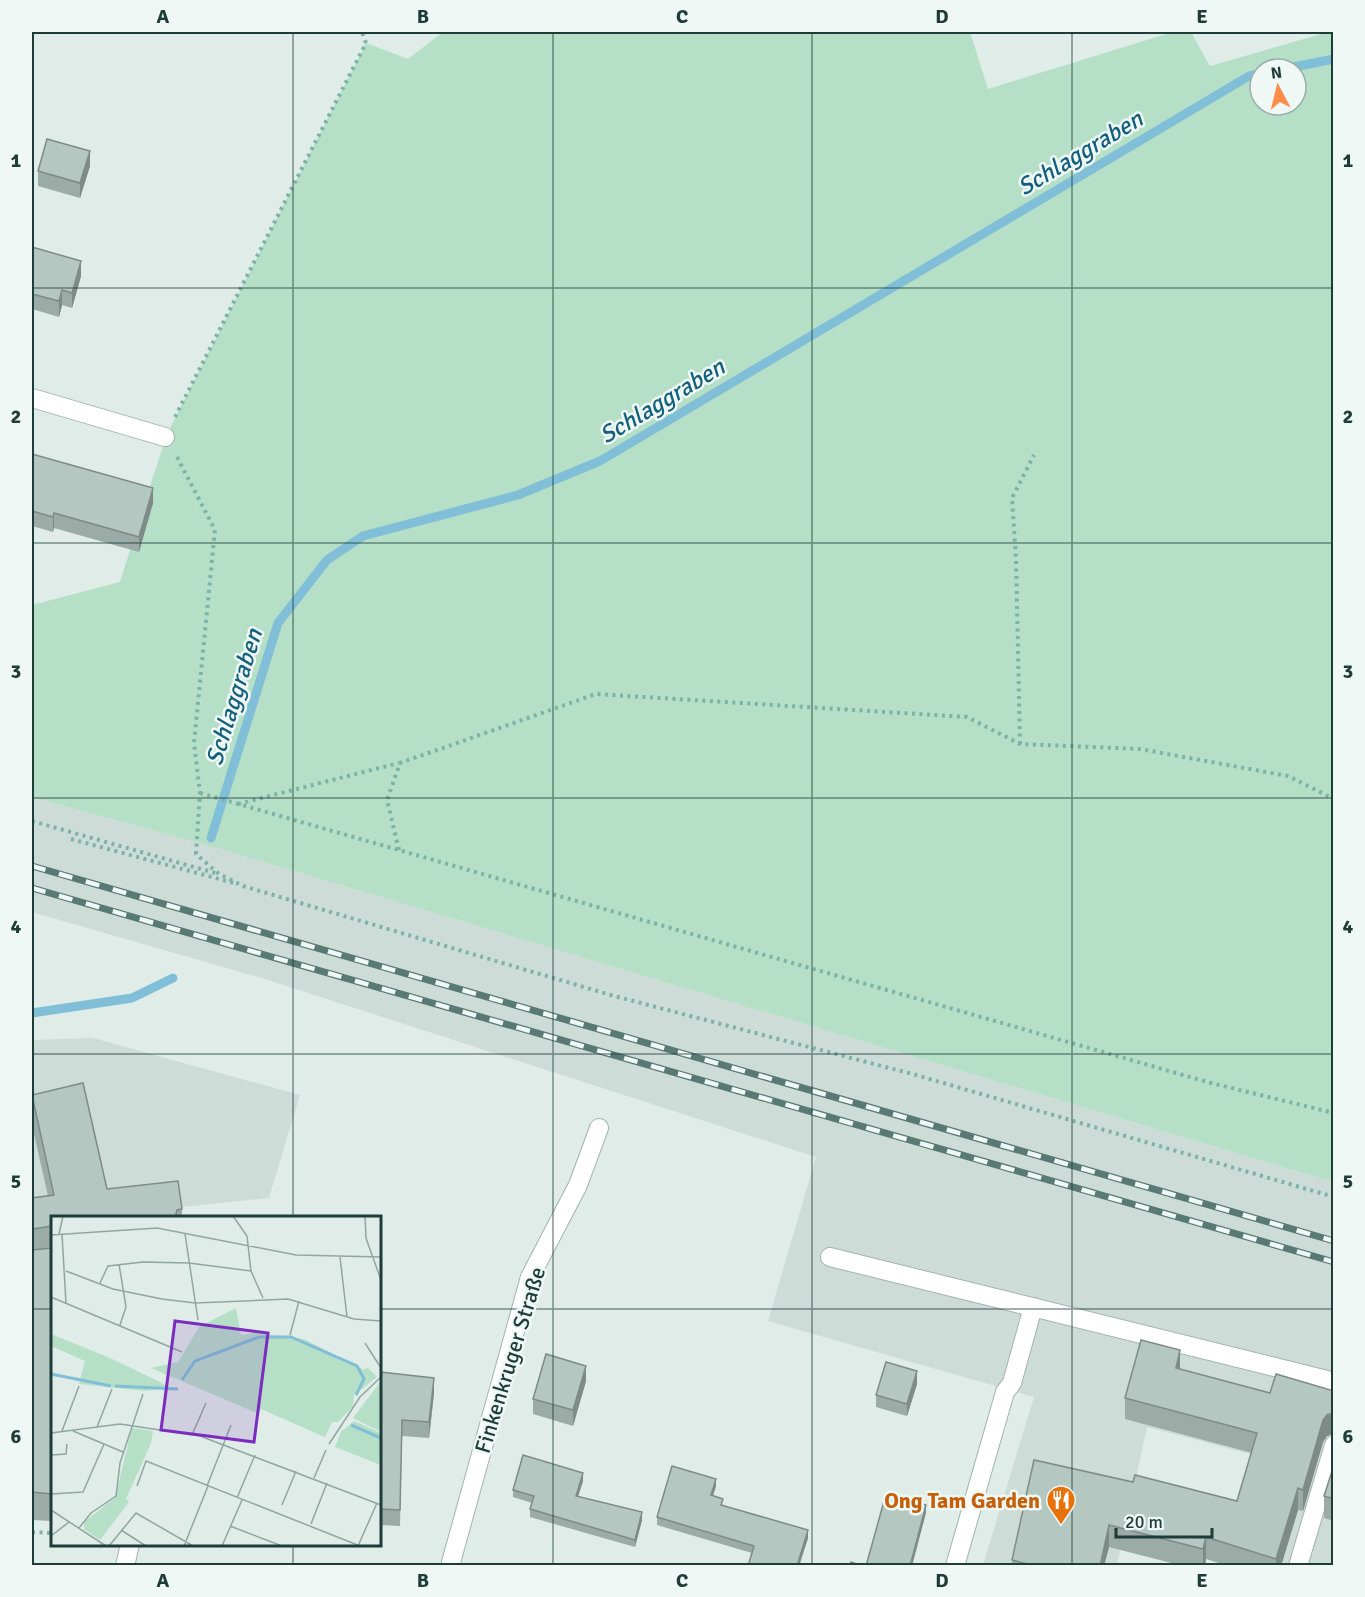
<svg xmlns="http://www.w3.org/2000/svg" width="1365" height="1597" viewBox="0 0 1365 1597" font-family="Signika,sans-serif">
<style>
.built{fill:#cddcd7}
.green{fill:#b5dfc6;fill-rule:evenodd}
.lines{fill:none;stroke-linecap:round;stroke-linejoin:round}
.stream{stroke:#80bfd7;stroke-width:9}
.service-casing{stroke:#a1b4af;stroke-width:20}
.minor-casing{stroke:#a1b4af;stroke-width:20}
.path{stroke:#7cb2a8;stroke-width:4;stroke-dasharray:3 4.5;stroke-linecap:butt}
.service{stroke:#fff;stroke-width:18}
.minor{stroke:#fff;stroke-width:18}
.rail-casing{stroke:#587974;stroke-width:7}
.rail{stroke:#eff8f5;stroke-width:4.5;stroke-dasharray:14;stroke-linecap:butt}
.wall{fill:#9baba6}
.shaded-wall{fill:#7e8b87}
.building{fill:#b4c7c1;stroke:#7e8b87;stroke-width:1.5}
.grid{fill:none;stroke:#1e3d39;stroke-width:1.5;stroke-opacity:0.55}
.labels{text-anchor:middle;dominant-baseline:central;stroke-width:5;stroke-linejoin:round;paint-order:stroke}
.street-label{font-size:22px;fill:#1e3d39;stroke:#eff8f5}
.food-label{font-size:22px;font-weight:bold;fill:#c56008;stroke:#eff8f5;text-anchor:end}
.water-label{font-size:24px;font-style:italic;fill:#135f7e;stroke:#eff8f5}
.inset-river{fill:none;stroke:#80bfd7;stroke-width:3}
.inset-road{fill:none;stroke:#92a6a1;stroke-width:1.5}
.view{fill:#7b2cbf;fill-opacity:0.15;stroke:#7b2cbf;stroke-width:3}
.inset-edge{fill:none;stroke:#1e3d39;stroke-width:3}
.neatline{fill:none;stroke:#1e3d39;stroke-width:2}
.grid-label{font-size:20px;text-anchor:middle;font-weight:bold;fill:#1e3d39}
</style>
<rect width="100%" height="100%" fill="#dfece7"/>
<g class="built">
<polygon points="32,797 224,850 1333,1182 1333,1565 1221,1565 1254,1455 1147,1427 1117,1565 983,1565 1034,1397 768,1321 816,1157 265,979 32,912"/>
<polygon points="93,1038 300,1095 269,1198 88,1217 52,1218 32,1224 32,1040"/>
</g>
<path class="green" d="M443,32H970L988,89L1173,32H1191L1210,66L1328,32H1333V1182L224,850L32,797V605L120,582L166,436L366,43L408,59ZM1260,69H1296V105H1260Z"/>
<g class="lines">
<g class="stream">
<polyline points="1283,69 1334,59"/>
<polyline points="211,838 278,623 327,560 363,536 518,495 600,461 1249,76 1260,74"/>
<polyline points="32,1013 132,998 173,978"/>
</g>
<g class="service-casing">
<g id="service">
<polyline points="830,1257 1327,1380 1334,1387"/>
<polyline points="1005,1392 1012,1383 1033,1307"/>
<polyline points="125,1566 130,1544"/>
<polyline points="1298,1566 1334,1445"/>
</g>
</g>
<g class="minor-casing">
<g id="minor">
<polyline points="32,398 165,437"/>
<polyline points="450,1566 530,1277 578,1185 599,1128"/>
<polyline points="955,1566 1005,1392"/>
</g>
</g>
<g class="path">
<polyline points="175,417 366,43 362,32"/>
<polyline points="177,457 215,530 194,743 200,793 196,854 219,874 243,886 614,996 916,1075 1334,1197"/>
<polyline points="1020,744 1016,559 1012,498 1034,455"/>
<polyline points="200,793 1211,1083 1334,1113"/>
<polyline points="238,804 399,763"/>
<polyline points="32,821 215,873"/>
<polyline points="71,839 234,883"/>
<polyline points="399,850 387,800 400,763 596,694 967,717 1020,744 1140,749 1288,776 1334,799"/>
<polyline points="32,1532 52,1533"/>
</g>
<use href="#service" class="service"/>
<use href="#minor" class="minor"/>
<g class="rail-casing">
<g id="rail">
<polyline points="32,866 1334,1241"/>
<polyline points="32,888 1334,1262"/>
</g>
</g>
<use href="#rail" class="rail"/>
</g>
<g class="wall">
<polygon points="90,166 80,198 38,186 38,171"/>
<polygon points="32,247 81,276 72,308 62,305 59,317 32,309"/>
<polygon points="32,454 153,503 139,552 54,528 53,532 32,526"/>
<polygon points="32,1095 107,1189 182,1209 182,1218 52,1218 52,1521 32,1520 32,1198 48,1196 32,1125"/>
<polygon points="1180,1369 1270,1393 1334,1391 1334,1434 1327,1436 1323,1442 1303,1511 1298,1510 1281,1566 1228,1566 1206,1559 1205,1566 1183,1566 1109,1547 1104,1566 1012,1566 1012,1560 1133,1482 1237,1501 1252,1453 1125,1419 1125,1398"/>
<polygon points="380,1372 434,1393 429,1438 402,1436 400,1526 380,1525"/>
<polygon points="586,1381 573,1426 533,1414 533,1399"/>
<polygon points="917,1384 907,1416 876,1407 876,1395"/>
<polygon points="1334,1465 1334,1521 1324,1518 1324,1496"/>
<polygon points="583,1481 578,1496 642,1520 635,1547 530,1517 530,1509 532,1503 513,1497 513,1490"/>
<polygon points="716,1486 713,1495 723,1505 808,1538 799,1566 748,1566 752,1553 657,1525 657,1517"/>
</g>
<g class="shaded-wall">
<polygon points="90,151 90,166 80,198 80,183"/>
<polygon points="81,261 81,276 72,308 72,293"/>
<polygon points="62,290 62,305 59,317 59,301"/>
<polygon points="153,488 153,503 139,552 139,537"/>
<polygon points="54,513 54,528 53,532 53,517"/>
<polygon points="1180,1350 1180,1371 1176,1368"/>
<polygon points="586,1366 586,1381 573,1426 573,1410"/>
<polygon points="917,1371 917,1384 907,1416 907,1404"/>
<polygon points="434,1378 434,1393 429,1438 429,1422"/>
<polygon points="1332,1413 1332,1434 1327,1436 1323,1442 1303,1511 1303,1490 1323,1420 1327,1415"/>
<polygon points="583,1473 583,1481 576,1503 576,1496"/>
<polygon points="716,1479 716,1486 711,1502 711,1495"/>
<polygon points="1298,1488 1298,1510 1281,1566 1276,1566 1276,1559"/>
<polygon points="926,1505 926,1513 912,1566 910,1566"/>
<polygon points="642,1512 642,1520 635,1547 635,1540"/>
<polygon points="1109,1525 1109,1547 1104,1566 1100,1566"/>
<polygon points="808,1530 808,1538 799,1566 797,1566"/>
<polygon points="1206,1537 1206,1559 1205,1566 1203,1566 1203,1549"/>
</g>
<g class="building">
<polygon points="47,139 90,151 80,183 38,171"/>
<polygon points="32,247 81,261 72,293 62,290 59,301 32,294"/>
<polygon points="32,454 153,488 139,537 54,513 53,517 32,511"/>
<polygon points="83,1083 107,1189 178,1181 182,1209 177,1210 175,1218 52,1218 52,1226 32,1229 32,1198 54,1195 32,1095"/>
<polygon points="52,1248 52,1494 32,1492 32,1250"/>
<polygon points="1141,1340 1180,1350 1176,1368 1270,1393 1276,1374 1334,1391 1334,1413 1327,1415 1323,1420 1303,1490 1298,1488 1276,1559 1206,1537 1203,1549 1109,1525 1100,1566 1035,1566 1012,1560 1034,1460 1133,1482 1135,1475 1237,1501 1257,1433 1125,1398"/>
<polygon points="546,1354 586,1366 573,1410 533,1399"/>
<polygon points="886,1362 917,1371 907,1404 876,1395"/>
<polygon points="380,1372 434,1378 429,1422 402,1420 400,1510 380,1509"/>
<polygon points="523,1455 583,1473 576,1496 642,1512 635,1540 530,1509 534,1496 513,1490"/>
<polygon points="1334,1465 1334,1499 1324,1496"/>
<polygon points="672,1466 716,1479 711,1495 723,1499 721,1505 808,1530 797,1566 748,1566 754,1546 657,1517"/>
<polygon points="886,1494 926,1505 910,1566 866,1566"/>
<polygon points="851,1562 863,1566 850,1566"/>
</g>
<path class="grid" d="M293,32V1218M553,32V1566M812,32V1566M1072,32V1566M32,288H1334M32,543H1334M32,798H1334M32,1054H1334M32,1309H52M380,1309H1334M293,1544V1566"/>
<defs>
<g id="restaurant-pin" transform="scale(1.5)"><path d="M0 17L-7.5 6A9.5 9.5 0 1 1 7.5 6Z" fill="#e8710a" stroke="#eff8f5"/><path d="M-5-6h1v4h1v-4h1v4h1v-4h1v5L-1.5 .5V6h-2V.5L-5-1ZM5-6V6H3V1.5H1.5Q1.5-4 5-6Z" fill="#fff"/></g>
</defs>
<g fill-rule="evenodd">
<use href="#restaurant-pin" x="1061" y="1500"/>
</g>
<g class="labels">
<g class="street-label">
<text transform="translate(510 1360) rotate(-73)">Finkenkruger Straße</text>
</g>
<g class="food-label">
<text x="1040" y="1500">Ong Tam Garden</text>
</g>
<g class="water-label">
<text transform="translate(1080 153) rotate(-31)">Schlaggraben</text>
<text transform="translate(662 401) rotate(-31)">Schlaggraben</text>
<text transform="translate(234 697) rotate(-73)">Schlaggraben</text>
</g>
</g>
<g transform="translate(51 1216)">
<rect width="330" height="330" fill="#dfece7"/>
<path d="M185,92L190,119L204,117L253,123L313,154L316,151L326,161L303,179L302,190L287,206H281L274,221L210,193L208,198L100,152L127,146L148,111ZM0,118L59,142L119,171L95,175L28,168L34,145L0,130ZM330,165V216L302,202ZM303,205L330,217V249L284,231L290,216ZM81,212L102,215L100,227L75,283L78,286L49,324L33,313V306L64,282Z" fill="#b5dfc6"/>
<path class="inset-river" d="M0,158L60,170M131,164L144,145L208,121H240L306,150L313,163L305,179M64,170L127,173M300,209L330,222"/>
<path class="inset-road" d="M182,0L196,20L200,55L212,82M314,0L315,22L330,64M8,18L12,0M11,18L15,87M134,18L147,104M0,19L106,12L245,39L330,41M289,41L296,101M68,48L75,91L69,109M15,55L62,73L111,83L144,87L237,83L303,103L330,105M49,67L57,50L92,46L138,47L200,55M0,81L131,136M239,119L248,85M314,127L330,152M46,211L61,173M11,215L28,170M22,215L72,236M0,217L69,208L149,220L330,289M141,219L155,187M278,228L309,181L330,161M0,239L15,238L16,228M263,262L275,234M86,270L95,245L309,330M156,270L180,209M0,278L32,276L53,228M186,282L204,239M231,289L245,255M0,294L55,330M260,308L276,267M179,310L231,330M28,312L40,297L65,280L69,247L92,178M70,314L95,330M0,320L18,306M58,330L85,297L142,330M133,330L157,270M171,330L191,284M307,330L326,287"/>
<path class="view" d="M124,105L217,117L203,226L110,214Z"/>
<rect width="330" height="330" class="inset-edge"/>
</g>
<rect width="1365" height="1597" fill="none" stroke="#eff8f5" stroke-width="66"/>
<g transform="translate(1278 87) rotate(353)"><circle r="28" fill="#eff8f5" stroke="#9badaa" stroke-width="1.5"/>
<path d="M0-4.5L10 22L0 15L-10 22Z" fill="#ff8d49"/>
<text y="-9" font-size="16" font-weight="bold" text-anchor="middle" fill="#1e3d39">N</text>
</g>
<path d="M1116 1528v9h96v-9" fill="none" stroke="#1e3d39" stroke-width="3"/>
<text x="1125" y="1528" font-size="18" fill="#1e3d39" stroke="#eff8f5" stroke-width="4.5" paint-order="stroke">20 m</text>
<rect x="33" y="33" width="1299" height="1531" class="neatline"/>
<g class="grid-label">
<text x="163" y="23">A</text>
<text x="423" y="23">B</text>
<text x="682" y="23">C</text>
<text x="942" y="23">D</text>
<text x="1202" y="23">E</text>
<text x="16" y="167">1</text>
<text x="1348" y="167">1</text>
<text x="16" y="423">2</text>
<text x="1348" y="423">2</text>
<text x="16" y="678">3</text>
<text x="1348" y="678">3</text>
<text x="16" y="933">4</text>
<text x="1348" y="933">4</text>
<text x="16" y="1188">5</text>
<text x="1348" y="1188">5</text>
<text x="16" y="1443">6</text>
<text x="1348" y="1443">6</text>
<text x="163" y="1587">A</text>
<text x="423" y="1587">B</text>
<text x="682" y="1587">C</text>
<text x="942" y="1587">D</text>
<text x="1202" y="1587">E</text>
</g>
</svg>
